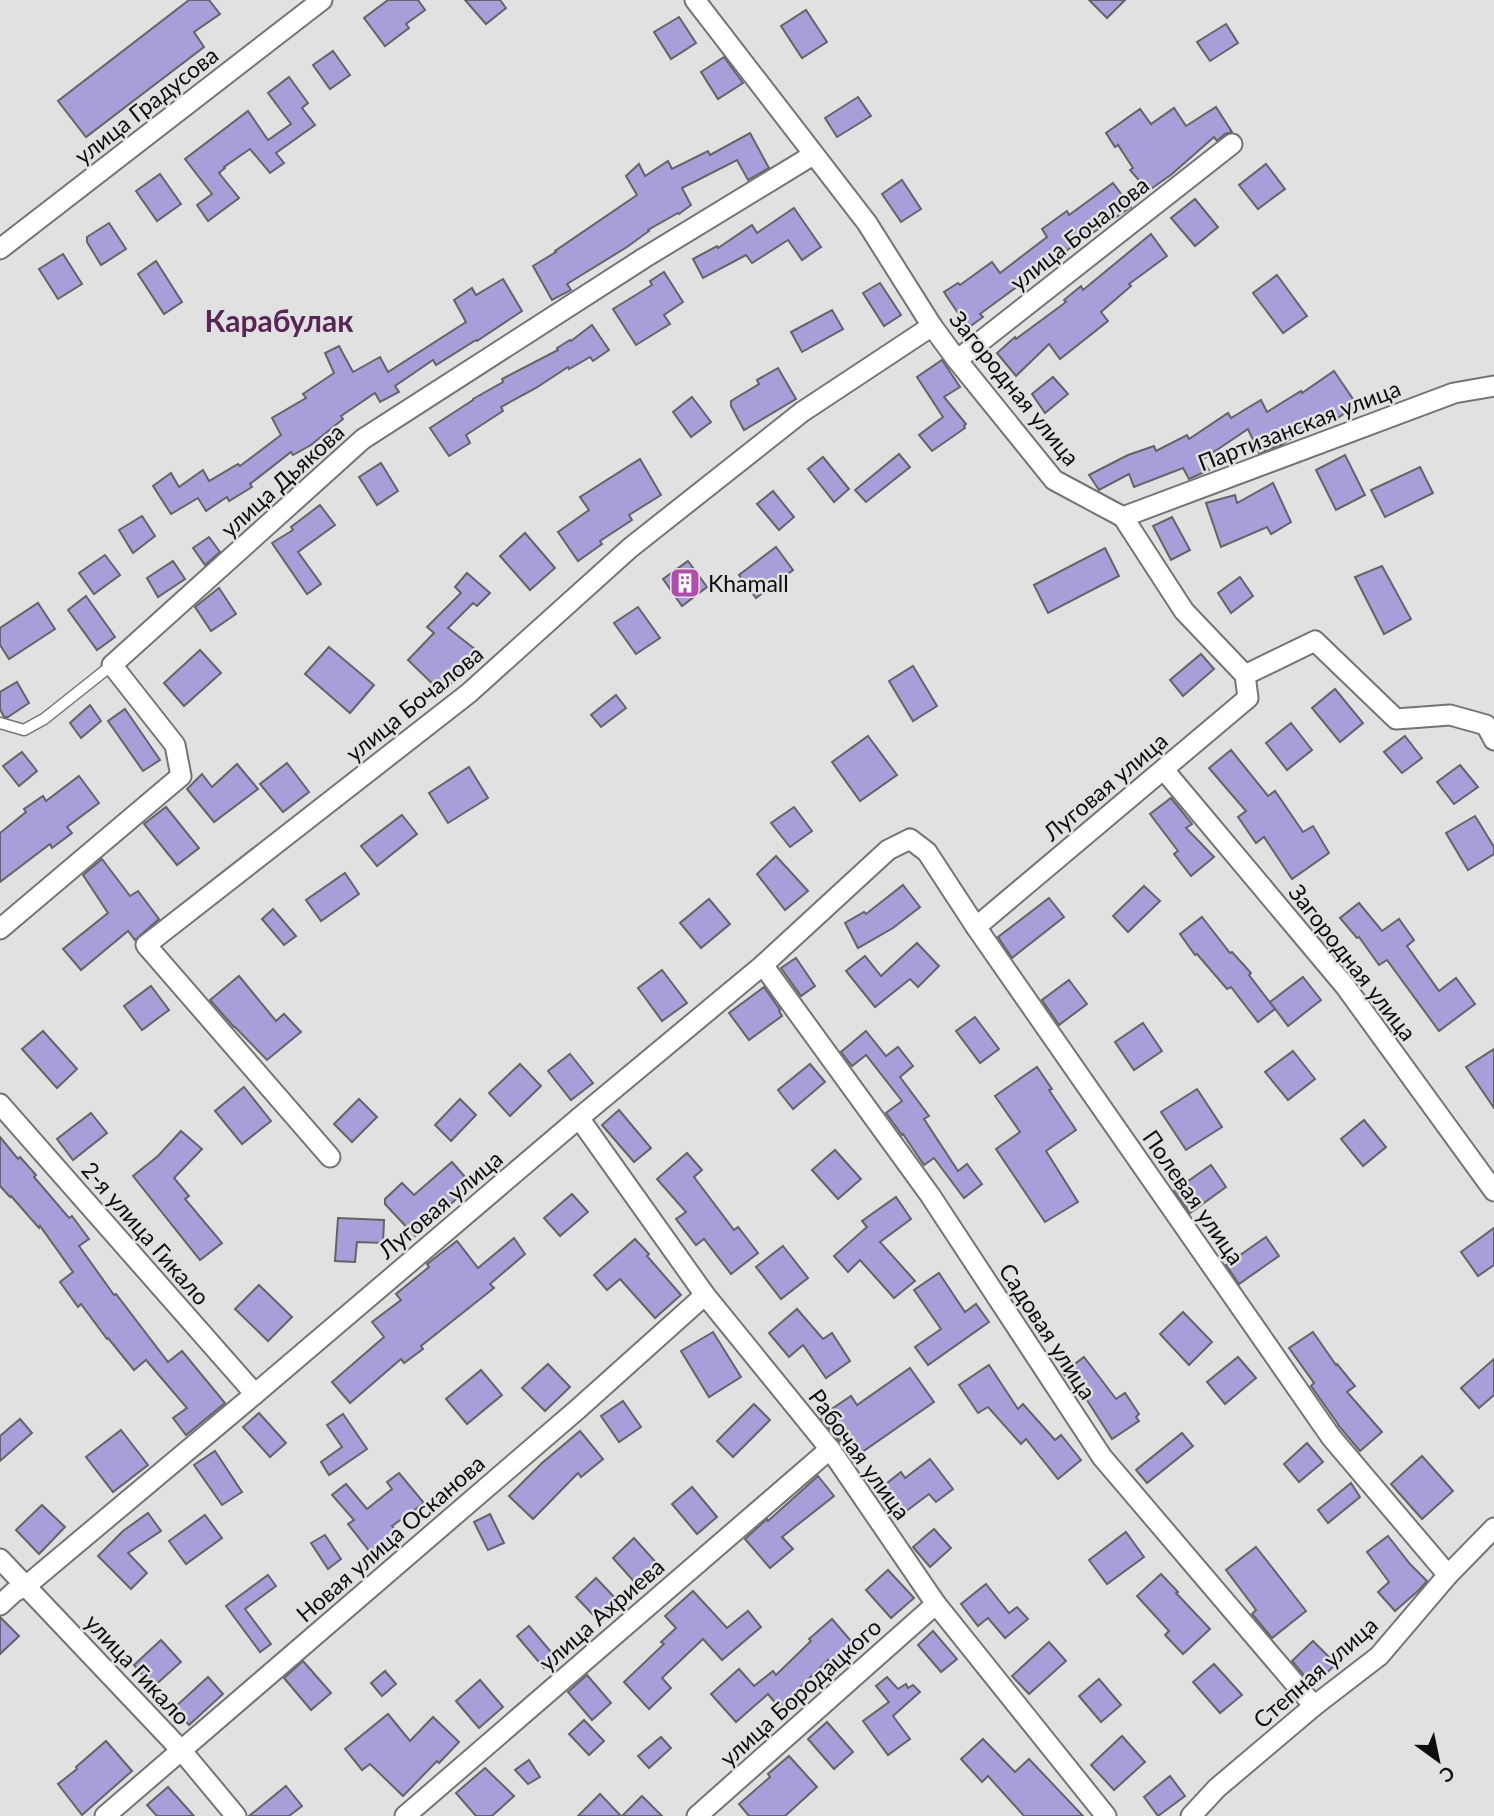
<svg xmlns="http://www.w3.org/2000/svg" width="1494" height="1816" viewBox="0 0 1494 1816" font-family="Lato,sans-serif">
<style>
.building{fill:#a69fda;stroke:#646465;stroke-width:2}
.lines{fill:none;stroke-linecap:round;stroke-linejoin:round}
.lane-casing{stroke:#747475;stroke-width:13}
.street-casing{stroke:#747475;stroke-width:23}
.lane{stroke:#fff;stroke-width:10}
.street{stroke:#fff;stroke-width:19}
.labels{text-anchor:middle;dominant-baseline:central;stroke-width:5;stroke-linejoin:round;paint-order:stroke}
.street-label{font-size:23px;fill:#0e0e0e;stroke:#e1e1e2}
.poi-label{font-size:23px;fill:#0e0e0e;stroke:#e1e1e2;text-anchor:start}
.district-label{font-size:30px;font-weight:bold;fill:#582655;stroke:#e1e1e2}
</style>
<rect width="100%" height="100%" fill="#e1e1e2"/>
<g class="building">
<polygon points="189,0 209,0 220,14 194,32 204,47 86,137 58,101"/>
<polygon points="388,0 418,0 425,10 406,24 409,28 385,46 364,18"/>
<polygon points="465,0 500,0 506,8 486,24"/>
<polygon points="1089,0 1125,0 1107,18"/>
<polygon points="806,10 827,42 802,58 781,26"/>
<polygon points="679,17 696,43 671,59 654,32"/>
<polygon points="1226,24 1238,43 1210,61 1197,42"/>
<polygon points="333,51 350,75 330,89 313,65"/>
<polygon points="724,57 743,83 718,99 701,72"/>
<polygon points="289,77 308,103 302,108 315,125 276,153 284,163 270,173 250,149 224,167 225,168 219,173 239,198 208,221 197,205 212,194 185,159 248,111 268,140 291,124 268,93"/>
<polygon points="858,97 871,116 837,137 825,118"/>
<polygon points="1216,107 1232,132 1225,134 1217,141 1214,137 1172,174 1148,191 1130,170 1133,168 1118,145 1115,147 1106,133 1140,109 1151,124 1174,108 1186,126"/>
<polygon points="750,133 769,168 748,180 737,160 682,188 691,205 679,214 678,213 648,230 649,231 627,247 567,284 571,290 552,300 533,266 556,252 555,251 637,195 626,176 639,164 645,176 668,161 672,169 708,151 710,155"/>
<polygon points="1266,164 1285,189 1258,209 1239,185"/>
<polygon points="160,174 181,204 157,221 136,191"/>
<polygon points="902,180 921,209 901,222 882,194"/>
<polygon points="1113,183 1131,207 1060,255 980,314 983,317 968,328 944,292 958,283 960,285 992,262 1000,273 1047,237 1042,229 1067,211 1069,215"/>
<polygon points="1195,199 1218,227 1195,246 1171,218"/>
<polygon points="794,208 821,247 802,260 788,240 752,263 746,255 703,278 693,259 717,246 718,248 752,225 757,233"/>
<polygon points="109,223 126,249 101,265 87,242 87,237"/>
<polygon points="1151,234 1167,256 1129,284 1131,286 1101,312 1108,321 1060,359 1049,344 1016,376 997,353 1015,337 1016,339 1066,302 1064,300 1081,286 1083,290"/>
<polygon points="63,254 82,284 58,299 39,269"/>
<polygon points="156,261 182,302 164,314 138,274"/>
<polygon points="664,272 683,302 664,315 670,324 636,345 613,309 652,285 650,281"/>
<polygon points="1277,275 1307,316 1283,333 1253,293"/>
<polygon points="503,279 522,311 477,341 476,340 436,365 433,360 395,386 399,392 380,402 375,393 341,416 343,419 311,445 293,455 291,452 250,484 252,487 229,501 227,497 206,511 198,498 171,514 153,486 171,473 179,487 203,470 209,481 238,464 240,466 281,435 272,418 306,398 303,394 334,373 325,353 339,346 353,372 380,357 388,372 466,322 454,300 472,288 476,295"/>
<polygon points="880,283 901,315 884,326 863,293"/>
<polygon points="832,310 843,329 802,352 791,332"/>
<polygon points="592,325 609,350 593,361 590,357 569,369 568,367 536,388 501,407 503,411 466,435 470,443 449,456 430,428 473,400 473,399 503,382 502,379 558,350 557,348 570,340 571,341"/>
<polygon points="942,360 960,387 944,397 966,424 964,426 965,428 932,451 919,435 943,417 917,377"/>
<polygon points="778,368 796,399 744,430 731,406 731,401 759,384 757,380"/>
<polygon points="1334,371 1357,405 1333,421 1329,414 1281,445 1259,453 1248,429 1202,460 1209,470 1189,479 1183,468 1134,487 1129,474 1099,490 1089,475 1128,455 1154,446 1156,451 1187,435 1189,439 1228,413 1231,418 1261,400 1267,412 1301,391 1302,393"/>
<polygon points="1053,377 1068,394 1045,413 1032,394"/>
<polygon points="692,397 711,422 691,437 673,412"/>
<polygon points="899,454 910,467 866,502 855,490"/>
<polygon points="1345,455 1365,495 1336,510 1316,470"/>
<polygon points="823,457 849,489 834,502 808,469"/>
<polygon points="640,459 661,495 629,515 632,520 600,541 602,544 578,561 558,532 589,510 580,497"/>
<polygon points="381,463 398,491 377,505 359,477"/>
<polygon points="1420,467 1433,493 1385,517 1371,490"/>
<polygon points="1273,483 1291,522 1271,534 1267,527 1221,547 1206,503 1235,495 1237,503"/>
<polygon points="773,491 794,517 779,530 757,504"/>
<polygon points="320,505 335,525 298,552 321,584 307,594 272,543 293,530 291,527"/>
<polygon points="142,516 155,536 133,553 119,530"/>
<polygon points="1172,517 1190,550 1171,560 1153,526"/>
<polygon points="525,533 555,568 530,590 500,556"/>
<polygon points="209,537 220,552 205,565 193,548"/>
<polygon points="776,547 793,570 756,598 739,575"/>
<polygon points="1105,548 1119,576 1048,613 1034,585"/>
<polygon points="105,555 120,575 94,594 79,573"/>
<polygon points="173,561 185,579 158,597 147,578"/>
<polygon points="688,561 707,587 682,606 663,579"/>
<polygon points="1382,566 1411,619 1384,634 1355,577"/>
<polygon points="467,573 490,593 477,606 473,603 448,628 481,654 473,666 470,664 442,693 408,660 434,633 427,627 461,593 455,587"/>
<polygon points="1240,577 1253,596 1231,613 1218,593"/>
<polygon points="219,588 236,614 211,631 195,607"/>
<polygon points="86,596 115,637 97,650 68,610"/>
<polygon points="38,603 55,629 9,659 0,645 0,628"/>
<polygon points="638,607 660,638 636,654 614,623"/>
<polygon points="329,647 374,685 350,713 305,674"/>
<polygon points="200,650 221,673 184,706 164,683"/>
<polygon points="1201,654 1214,669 1183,696 1170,680"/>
<polygon points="913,666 937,706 913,721 889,681"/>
<polygon points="17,682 29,703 8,717 4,717 0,709 0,692"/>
<polygon points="1335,689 1363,723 1340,742 1312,708"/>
<polygon points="616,695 626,708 601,727 591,715"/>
<polygon points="90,705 101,721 81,738 70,723"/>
<polygon points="125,709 160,760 143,771 108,721"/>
<polygon points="1291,723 1312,750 1287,770 1266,743"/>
<polygon points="868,736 897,775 860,801 832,762"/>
<polygon points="1405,736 1422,758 1402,773 1384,752"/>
<polygon points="1231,750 1268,796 1275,791 1303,832 1313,826 1329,853 1292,879 1264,837 1256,843 1238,817 1246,811 1209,768"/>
<polygon points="22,752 37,771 19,786 3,766"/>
<polygon points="287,763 309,792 283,812 260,784"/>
<polygon points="237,764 258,789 214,822 187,789 202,774 212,787"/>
<polygon points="1460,765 1478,787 1454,804 1437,782"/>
<polygon points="469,767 488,798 448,823 429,793"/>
<polygon points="79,776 99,803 67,827 72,833 52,848 50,844 0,882 0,833 26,812 24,809 43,796 46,801"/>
<polygon points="1171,798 1192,824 1186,828 1214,857 1191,876 1174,854 1178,851 1150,814"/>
<polygon points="166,807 199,848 177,865 144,824"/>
<polygon points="794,807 812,831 790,847 771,823"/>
<polygon points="402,815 417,834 377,866 361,846"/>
<polygon points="1475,816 1494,847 1494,854 1468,870 1446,833"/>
<polygon points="776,856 808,891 785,910 757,874"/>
<polygon points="102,859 130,896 138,891 159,919 135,940 128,931 81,970 63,949 108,913 83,875"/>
<polygon points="345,873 359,894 321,921 306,900"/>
<polygon points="903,885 920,907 893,928 858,948 845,923 864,912 866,914"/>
<polygon points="1144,886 1160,901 1128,932 1113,916"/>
<polygon points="1049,898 1064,917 1012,958 998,937"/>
<polygon points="709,899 730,924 701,948 680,923"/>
<polygon points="1359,903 1382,931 1399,919 1414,940 1407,946 1439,991 1456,978 1475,1004 1439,1031 1387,960 1379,965 1359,937 1357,938 1340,918"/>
<polygon points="273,909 296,936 284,945 262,919"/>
<polygon points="1202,917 1230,953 1232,952 1251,973 1249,975 1275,1009 1258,1022 1231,987 1227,989 1197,954 1195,955 1180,934"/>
<polygon points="917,943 939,966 918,987 910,979 875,1007 846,971 865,956 881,976"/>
<polygon points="796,958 815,986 801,996 781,968"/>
<polygon points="662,970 687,1003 662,1021 638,988"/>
<polygon points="239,976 276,1021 284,1014 301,1032 267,1060 235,1027 234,1027 210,1000"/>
<polygon points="1303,977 1321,1000 1288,1026 1270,1002"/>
<polygon points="1069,980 1087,1004 1059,1025 1042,1000"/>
<polygon points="151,986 169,1010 142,1030 124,1006"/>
<polygon points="764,987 780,1010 779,1011 782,1016 749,1040 729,1013"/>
<polygon points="975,1017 999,1049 980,1063 956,1031"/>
<polygon points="1143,1023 1162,1051 1134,1070 1115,1042"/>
<polygon points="43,1031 77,1069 57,1088 22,1049"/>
<polygon points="866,1031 886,1056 898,1047 913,1066 900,1077 929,1116 924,1119 958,1171 967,1164 982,1184 964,1198 934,1158 924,1165 903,1134 902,1135 886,1113 902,1101 866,1055 852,1066 841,1052"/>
<polygon points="1494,1049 1494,1108 1466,1067"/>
<polygon points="1293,1051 1315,1079 1288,1100 1265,1072"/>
<polygon points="570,1054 593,1083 571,1100 548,1071"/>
<polygon points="520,1064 541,1086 510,1116 489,1093"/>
<polygon points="810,1064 825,1082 793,1109 778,1090"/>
<polygon points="1037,1067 1052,1089 1049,1090 1076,1130 1046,1151 1078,1202 1045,1222 996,1149 1020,1132 995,1096"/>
<polygon points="244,1087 271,1121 242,1144 215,1111"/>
<polygon points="1197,1089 1222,1127 1186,1150 1161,1112"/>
<polygon points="359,1099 377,1117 352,1142 334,1124"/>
<polygon points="460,1099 476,1115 451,1141 435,1125"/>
<polygon points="619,1110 651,1148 634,1162 602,1125"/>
<polygon points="91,1113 107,1133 73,1160 57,1139"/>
<polygon points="1364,1120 1386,1147 1363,1166 1341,1139"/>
<polygon points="181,1131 202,1149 174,1178 189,1196 185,1199 222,1243 200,1260 133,1176 158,1156"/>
<polygon points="0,1137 18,1159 20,1157 36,1175 34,1177 69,1218 72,1216 89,1239 79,1246 114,1295 116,1294 168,1362 182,1351 225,1403 186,1435 173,1418 187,1408 146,1360 134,1370 108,1338 107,1339 81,1304 78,1307 60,1282 73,1272 40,1226 39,1228 11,1196 10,1197 0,1186"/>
<polygon points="835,1150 861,1179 838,1199 812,1170"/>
<polygon points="687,1153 702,1170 694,1177 734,1230 738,1227 758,1253 731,1274 704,1239 696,1245 676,1219 686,1212 657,1179"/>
<polygon points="452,1162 472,1185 415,1236 385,1204 385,1199 402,1183 414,1195"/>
<polygon points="1211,1165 1226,1187 1190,1213 1174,1191"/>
<polygon points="572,1194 588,1212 560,1236 544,1218"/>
<polygon points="896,1197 911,1219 880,1242 915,1281 894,1298 860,1260 848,1272 834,1256 867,1227 862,1221"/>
<polygon points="338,1218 384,1220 383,1243 357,1242 355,1262 335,1261"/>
<polygon points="1494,1228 1494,1265 1478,1276 1461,1252"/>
<polygon points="1266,1237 1279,1256 1239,1284 1226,1265"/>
<polygon points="514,1238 525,1254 490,1284 494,1288 421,1346 423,1349 404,1363 401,1359 350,1403 332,1382 384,1337 372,1322 401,1300 396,1294 429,1267 427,1264 457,1241 478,1268"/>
<polygon points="635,1239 649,1254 647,1256 681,1295 655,1318 620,1279 607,1290 594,1275"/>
<polygon points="783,1246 808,1278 781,1299 756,1267"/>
<polygon points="939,1273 965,1312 976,1304 989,1322 928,1365 915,1347 941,1329 914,1290"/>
<polygon points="259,1285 292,1317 268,1341 235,1309"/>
<polygon points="797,1309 823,1339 832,1333 850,1361 826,1378 803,1345 789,1357 769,1333"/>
<polygon points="1183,1312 1212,1342 1189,1365 1160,1334"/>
<polygon points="713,1332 741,1377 709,1397 681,1351"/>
<polygon points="1313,1332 1336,1365 1337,1364 1355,1386 1347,1392 1382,1432 1360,1451 1338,1425 1338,1424 1311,1386 1314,1383 1289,1348"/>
<polygon points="1084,1357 1116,1399 1125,1393 1139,1414 1136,1417 1139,1421 1112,1439 1085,1397 1083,1399 1063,1373"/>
<polygon points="1238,1357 1256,1378 1225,1404 1207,1382"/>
<polygon points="1494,1359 1494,1395 1479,1408 1461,1388"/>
<polygon points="548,1364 570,1387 545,1411 522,1388"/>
<polygon points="989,1365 1018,1409 1023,1404 1055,1440 1061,1435 1081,1460 1058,1479 1026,1439 1021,1444 988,1407 978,1413 959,1385"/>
<polygon points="910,1368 934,1402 855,1457 842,1439 839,1441 820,1417 851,1396 857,1405"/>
<polygon points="481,1370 502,1395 467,1424 446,1399"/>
<polygon points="623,1401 641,1427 619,1442 601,1416"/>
<polygon points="754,1404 770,1420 733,1457 717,1441"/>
<polygon points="259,1413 286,1443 270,1457 243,1427"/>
<polygon points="343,1414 367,1449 329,1475 321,1462 342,1447 327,1425"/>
<polygon points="20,1419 32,1433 0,1461 0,1436"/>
<polygon points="121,1430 148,1465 113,1492 86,1457"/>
<polygon points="580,1431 603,1459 581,1477 578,1473 533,1519 509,1496 542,1463"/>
<polygon points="1182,1433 1193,1446 1147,1483 1136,1470"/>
<polygon points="1307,1443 1323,1462 1299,1482 1284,1464"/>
<polygon points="215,1451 242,1492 222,1505 194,1465"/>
<polygon points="1422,1456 1453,1491 1422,1519 1391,1484"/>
<polygon points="930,1459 953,1489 936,1502 929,1494 897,1518 877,1491 901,1472 905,1478"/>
<polygon points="399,1473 424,1503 392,1526 400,1536 374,1557 348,1524 354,1520 332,1495 346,1484 367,1509 392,1489 387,1482"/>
<polygon points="818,1476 834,1496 782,1537 793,1549 770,1568 745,1539 767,1519 768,1521"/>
<polygon points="1351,1483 1360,1497 1328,1523 1318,1510"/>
<polygon points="692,1487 717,1517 697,1534 672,1504"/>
<polygon points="42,1505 65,1527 39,1554 16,1530"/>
<polygon points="148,1513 161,1531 128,1553 147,1573 131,1589 98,1556 123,1531"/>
<polygon points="490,1514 504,1543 488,1550 474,1522"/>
<polygon points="205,1515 222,1538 186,1564 169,1541"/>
<polygon points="934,1529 951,1548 930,1567 913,1547"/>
<polygon points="1126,1532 1144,1557 1107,1584 1089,1560"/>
<polygon points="325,1535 341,1559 328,1569 311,1543"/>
<polygon points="1388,1536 1410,1564 1427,1581 1419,1590 1395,1611 1378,1592 1389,1582 1367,1552"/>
<polygon points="634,1538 660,1567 638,1586 613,1558"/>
<polygon points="1256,1547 1306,1611 1272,1638 1252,1614 1256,1610 1226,1570"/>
<polygon points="888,1570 914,1598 891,1618 866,1590"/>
<polygon points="1161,1574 1178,1592 1176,1593 1210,1629 1183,1654 1165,1635 1169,1631 1137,1596"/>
<polygon points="268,1575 276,1586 245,1609 271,1644 260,1652 226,1606"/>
<polygon points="596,1578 618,1601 598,1620 576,1597"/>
<polygon points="986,1584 1009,1613 1017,1607 1028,1619 1005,1638 988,1618 978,1626 961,1604"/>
<polygon points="693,1591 727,1628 748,1611 761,1627 722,1660 703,1639 662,1678 671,1688 649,1709 624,1682 664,1644 661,1642 676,1628 665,1616"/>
<polygon points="0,1617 19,1636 0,1654"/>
<polygon points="832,1619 857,1648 835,1668 828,1660 792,1695 795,1699 781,1710 768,1694 736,1722 711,1694 739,1669 754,1686 773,1671 776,1675 811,1641 809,1639"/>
<polygon points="529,1626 556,1658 544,1668 517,1636"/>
<polygon points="933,1631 957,1659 941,1672 918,1645"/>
<polygon points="161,1640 181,1662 153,1687 134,1665"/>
<polygon points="1313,1641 1336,1664 1313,1686 1292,1661"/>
<polygon points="1049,1642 1066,1661 1029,1694 1012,1676"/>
<polygon points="303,1661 331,1693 311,1710 284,1678"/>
<polygon points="1214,1664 1242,1695 1220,1713 1193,1682"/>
<polygon points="385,1671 396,1684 382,1696 371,1683"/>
<polygon points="587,1675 611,1703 592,1720 568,1692"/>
<polygon points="208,1677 223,1694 189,1725 174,1708"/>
<polygon points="887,1677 898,1689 906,1684 908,1688 913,1685 920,1692 893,1716 910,1739 888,1755 863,1721 889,1702 876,1686"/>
<polygon points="1099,1679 1121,1705 1101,1722 1079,1696"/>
<polygon points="480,1680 503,1707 479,1728 456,1701"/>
<polygon points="388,1714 410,1741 433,1717 459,1742 439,1763 437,1761 403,1796 370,1764 362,1770 345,1749"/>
<polygon points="584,1720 604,1741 589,1755 569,1734"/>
<polygon points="827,1722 853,1752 834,1769 808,1739"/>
<polygon points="1122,1736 1145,1762 1114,1790 1091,1765"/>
<polygon points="661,1737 671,1748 649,1768 638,1756"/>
<polygon points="983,1739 1015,1772 1029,1759 1083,1816 1024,1816 988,1776 982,1782 961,1759"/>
<polygon points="106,1741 132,1771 82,1815 58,1784 77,1769 76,1767"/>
<polygon points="789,1756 817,1787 785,1816 749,1816 739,1804 770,1777 768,1774"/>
<polygon points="529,1760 540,1777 528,1784 515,1770"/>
<polygon points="485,1768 514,1796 492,1816 476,1816 456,1793"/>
<polygon points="1170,1776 1185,1796 1158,1816 1144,1797"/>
<polygon points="286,1786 302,1806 289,1816 249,1816"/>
<polygon points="168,1787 194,1816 157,1816 147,1805"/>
<polygon points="600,1794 621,1816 578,1816"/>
<polygon points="642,1796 662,1816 622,1816"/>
</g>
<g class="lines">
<g class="lane-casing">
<polyline id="lane" points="0,723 24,730 44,719 112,665"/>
</g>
<g class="street-casing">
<g id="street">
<polyline points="695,0 867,223 932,326 957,360 1054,480 1123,517 1184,611 1245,675"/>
<polyline points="0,249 322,0"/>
<polyline points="957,360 1232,144"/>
<polyline points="1123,517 1454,393 1494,386"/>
<polyline points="1245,675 1315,641 1396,719 1450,715 1486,725 1494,740"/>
<polyline points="1164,770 1345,986 1494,1191"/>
<polyline points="976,927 1248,698 1245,675"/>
<polyline points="0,929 181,776 175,745 112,665 363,439 644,258 813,155"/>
<polyline points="763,965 930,1195 1102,1457 1314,1706"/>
<polyline points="0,1104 255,1394"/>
<polyline points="579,1118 705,1295 830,1449 936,1604 1106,1816"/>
<polyline points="330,1157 146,945 469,693 630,548 802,412 932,326"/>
<polyline points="0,1559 181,1750 236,1816"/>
<polyline points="0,1605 14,1592 26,1586 255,1394 579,1118 763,965 888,850 910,839 927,852 976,927 1331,1437 1448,1575"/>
<polyline points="105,1816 579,1408 705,1295"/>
<polyline points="405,1816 830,1449"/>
<polyline points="697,1816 936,1604"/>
<polyline points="1191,1816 1217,1788 1314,1706 1379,1656 1448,1575 1494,1528"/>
</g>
</g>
<use href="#lane" class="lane"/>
<use href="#street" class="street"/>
</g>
<defs>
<g id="building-square" transform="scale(1.575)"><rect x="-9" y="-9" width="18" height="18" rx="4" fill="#b44caf" stroke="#e1e1e2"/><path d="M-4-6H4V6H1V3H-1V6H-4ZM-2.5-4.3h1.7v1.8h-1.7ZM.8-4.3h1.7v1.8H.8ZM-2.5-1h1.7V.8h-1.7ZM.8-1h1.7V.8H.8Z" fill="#fff"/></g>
</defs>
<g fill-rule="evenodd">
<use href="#building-square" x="685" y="583"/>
</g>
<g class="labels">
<g class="street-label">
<text transform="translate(146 105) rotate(-38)">улица Градусова</text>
<text transform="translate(1079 233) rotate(-38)">улица Бочалова</text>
<text transform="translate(1015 388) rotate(51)">Загородная улица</text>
<text transform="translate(1299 425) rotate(-21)">Партизанская улица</text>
<text transform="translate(282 480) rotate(-42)">улица Дьякова</text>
<text transform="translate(414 703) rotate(-39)">улица Бочалова</text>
<text transform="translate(1105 786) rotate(-40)">Луговая улица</text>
<text transform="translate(1353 962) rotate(52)">Загородная улица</text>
<text transform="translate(1194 1197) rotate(55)">Полевая улица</text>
<text transform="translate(440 1204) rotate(-40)">Луговая улица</text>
<text transform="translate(146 1233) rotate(49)">2-я улица Гикало</text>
<text transform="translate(1048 1331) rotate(57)">Садовая улица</text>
<text transform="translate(860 1454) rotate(54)">Рабочая улица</text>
<text transform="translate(390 1538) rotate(-41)">Новая улица Осканова</text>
<text transform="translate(601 1614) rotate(-41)">улица Ахриева</text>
<text transform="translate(138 1669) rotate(47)">улица Гикало</text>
<text transform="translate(1315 1672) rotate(-41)">Степная улица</text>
<text transform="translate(800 1692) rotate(-42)">улица Бородацкого</text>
</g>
<g class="poi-label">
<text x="708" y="583">Khamall</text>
</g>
<g class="district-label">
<text x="279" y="320">Карабулак</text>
</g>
</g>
<g transform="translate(1438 1760) rotate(147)" stroke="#e1e1e2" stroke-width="5" paint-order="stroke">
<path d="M0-5L12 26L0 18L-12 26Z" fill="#0e0e0e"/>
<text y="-10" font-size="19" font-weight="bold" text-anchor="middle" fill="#0e0e0e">С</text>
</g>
</svg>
